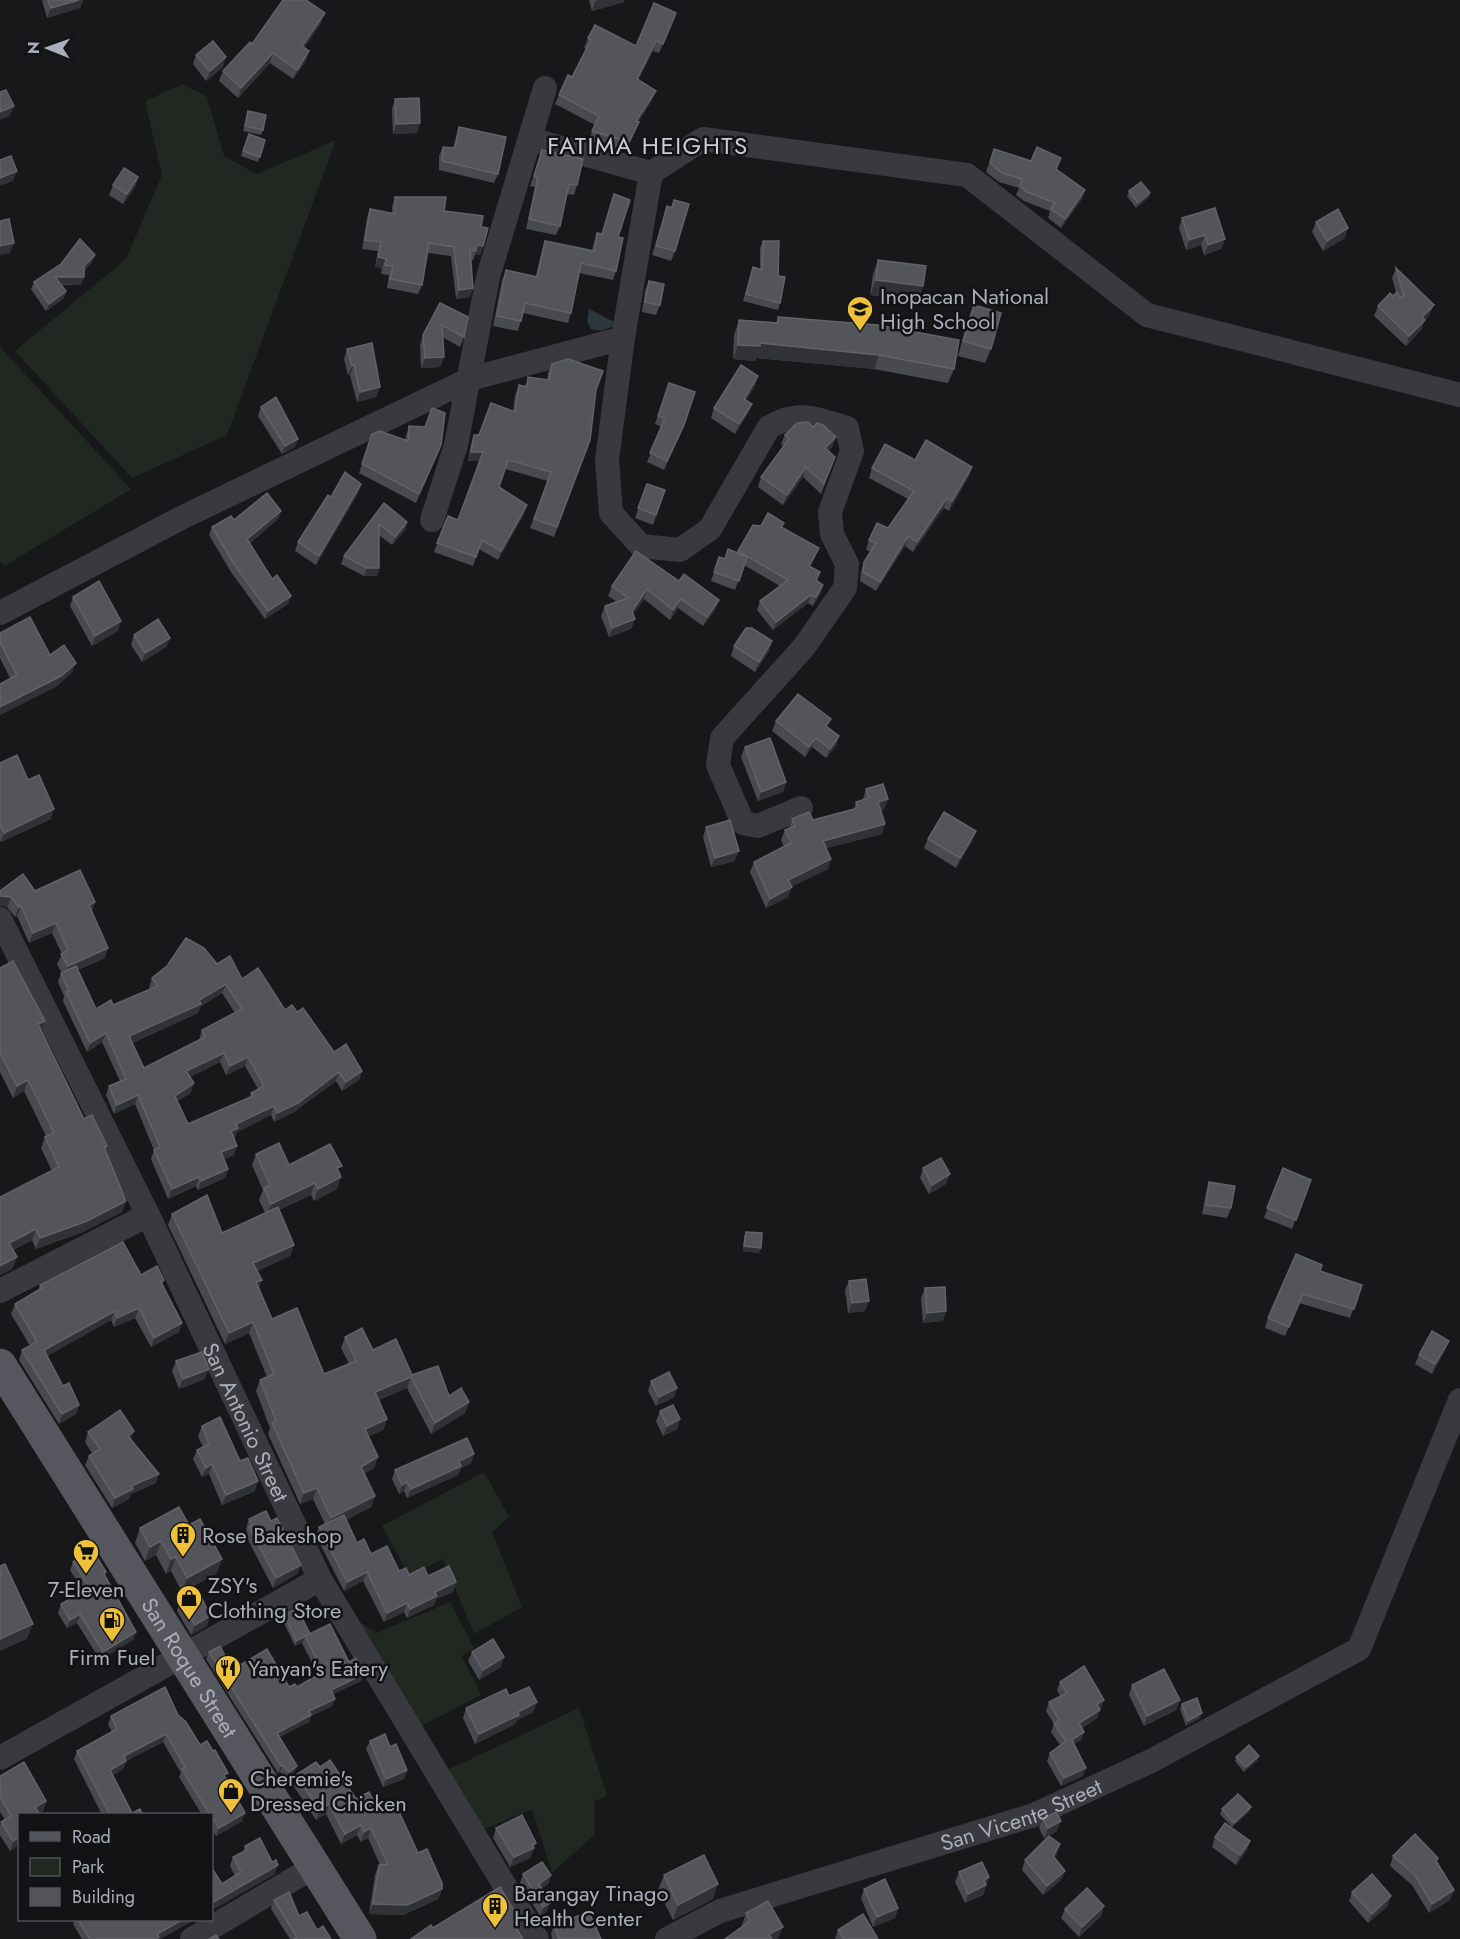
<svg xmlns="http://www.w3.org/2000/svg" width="1460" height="1939" viewBox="0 0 1460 1939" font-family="Jost,sans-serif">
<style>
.green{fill:#202821}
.water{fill:#2e363e}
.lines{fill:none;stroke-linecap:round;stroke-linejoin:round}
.street{stroke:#39393f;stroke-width:24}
.primary{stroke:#55565e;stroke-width:33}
.wall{fill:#494a4f;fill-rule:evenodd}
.shaded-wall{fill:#313235}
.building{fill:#54555a;stroke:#616369;stroke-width:1.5;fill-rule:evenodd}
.labels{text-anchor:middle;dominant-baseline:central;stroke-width:5;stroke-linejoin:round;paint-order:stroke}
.poi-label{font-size:22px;fill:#aaaeb9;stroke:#131315;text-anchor:start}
.street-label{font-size:22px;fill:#aaaeb9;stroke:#131315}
.neighbourhood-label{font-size:24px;letter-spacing:1.5px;fill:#cbcdd6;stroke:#131315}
</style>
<rect width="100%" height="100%" fill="#18181a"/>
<g class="green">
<polygon points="183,84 207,97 224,156 257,174 336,140 227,435 132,478 15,351 126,259 162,175 145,101"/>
<polygon points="0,347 131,489 5,566 0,561"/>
<polygon points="484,1472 509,1517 492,1532 522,1607 474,1634 443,1559 409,1576 382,1526"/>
<polygon points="450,1602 474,1648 462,1656 481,1695 414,1730 349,1616 377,1633"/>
<polygon points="579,1708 607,1795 594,1802 595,1834 552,1873 532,1809 477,1832 443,1772"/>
</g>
<polygon class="water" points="589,309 618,324 602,331 591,329 587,321"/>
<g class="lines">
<g class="street">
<polyline points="530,139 651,173"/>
<path d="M623,338L607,460L611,513L641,546L680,550L710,529L769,427C800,410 815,418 847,428L852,451L830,512L832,534L847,564L845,588L804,647L722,738L718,765L743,823L758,826L801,808"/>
<polyline points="432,520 456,445 488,277 545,88"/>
<polyline points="0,613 181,518 470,379 623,338 651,173 703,139 967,175 1147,315 1460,395"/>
<path id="s1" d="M0,919L148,1215L320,1579L537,1939"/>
<polyline points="0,1291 148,1215"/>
<polyline points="0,1758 320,1579"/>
<polyline points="192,1939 314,1867"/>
<path id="s2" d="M667,1939L720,1911L1034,1815L1151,1761L1359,1649L1460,1400"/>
</g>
<path class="primary" id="s3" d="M0,1365L360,1939"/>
</g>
<g class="wall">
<polygon points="42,0 83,0 80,8 47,18"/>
<polygon points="589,0 624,0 624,2 592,11"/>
<polygon points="676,13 659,53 653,51 638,80 652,100 638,122 635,131 626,151 588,141 595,125 555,104 559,95 572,77 586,49 584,48 588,38 636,46"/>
<polygon points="321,23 304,48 306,61 293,79 270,63 238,98 219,81 223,71 252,44"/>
<polygon points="196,55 223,67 206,81 193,64"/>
<polygon points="395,99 417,133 393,134 392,109"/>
<polygon points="248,111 263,130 261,135 243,131"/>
<polygon points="459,127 498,174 494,183 439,170 439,156 443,147 453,148"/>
<polygon points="249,134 265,140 258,162 241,156"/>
<polygon points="994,149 1057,169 1082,199 1061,228 1048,218 1050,211 1024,201 1016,195 1019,188 999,182 986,172"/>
<polygon points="542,150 577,185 574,195 567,194 560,226 556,235 526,229 535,187 530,186"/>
<polygon points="138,177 135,187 123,204 109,195 113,185"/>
<polygon points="1129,191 1150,193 1148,198 1136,208 1127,196"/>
<polygon points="395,197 444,211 481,227 483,246 480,255 475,254 473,260 471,260 473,288 470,297 456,299 451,256 428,253 422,285 418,294 387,288 389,275 381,274 382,268 375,267 378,251 362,249 367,218 370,209 392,213 392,207"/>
<polygon points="674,200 675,251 671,261 652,255 667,206 671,207"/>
<polygon points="1182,218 1225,239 1221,249 1204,255 1201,245 1186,250 1179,228"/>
<polygon points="1316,222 1345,238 1323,251 1312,232"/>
<polygon points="597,233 618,237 616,271 613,280 579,273 571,313 568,323 523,313 518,331 493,326 502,280 506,270 536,276 542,250 545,241 592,250"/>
<polygon points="763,241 778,276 780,303 778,310 743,301 753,267 760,269 760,248"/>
<polygon points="878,260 923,286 918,301 870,295 873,274"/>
<polygon points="92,262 84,271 81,285 61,285 66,291 64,298 46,311 31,289 34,282"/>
<polygon points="1396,268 1430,314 1425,320 1421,330 1406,346 1374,316 1378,306 1393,296 1396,292 1392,278"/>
<polygon points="649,281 660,305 656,315 642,312 645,291"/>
<polygon points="440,303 464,337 460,347 442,337 444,357 440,367 421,368 420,345 423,335"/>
<polygon points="974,305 991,349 985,363 958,356 968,320"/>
<polygon points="778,317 954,369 948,383 874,369 756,358 755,361 733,359 734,335 739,320 776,323"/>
<polygon points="347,349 380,387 376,397 357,402 350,375 348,375 344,359"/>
<polygon points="552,364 596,390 590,440 554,537 530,528 548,481 505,469 499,487 524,514 498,560 479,549 473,566 434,552 448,516 458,520 480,461 468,461 471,444 474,435 479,435 513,411 515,395 519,385 525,386 528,377 547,380 548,373"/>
<polygon points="669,383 681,433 664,470 647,462 662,427 655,424"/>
<polygon points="755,386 746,400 752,404 748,413 735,434 711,418 714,408"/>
<polygon points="261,407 298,439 295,447 282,454 258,416"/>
<polygon points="409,426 441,445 416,503 359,473 372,434 405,440 406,436"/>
<polygon points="813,427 836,437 832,447 828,451 835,457 821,494 803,477 783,505 758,487 761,477 783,446 781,444 785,435"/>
<polygon points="915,460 969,476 949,511 944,508 913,552 905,546 876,591 860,581 861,572 864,562 871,552 866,550 869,540 888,528 908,499 869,478 872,468"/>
<polygon points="361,484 358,493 316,565 295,551 298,542 331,497"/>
<polygon points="647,484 665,490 653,525 635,518"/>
<polygon points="384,503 407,522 405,530 392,545 379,535 379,568 377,576 364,576 341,564 344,556"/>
<polygon points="281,511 278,519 250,543 272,579 291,596 288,604 265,619 231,572 209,535 212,527 234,520"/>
<polygon points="784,523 782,528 815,557 810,567 820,572 817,581 823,585 820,594 813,606 808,603 773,630 757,610 760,601 780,586 744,565 735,590 711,581 719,557 725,559 737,553 738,551 761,526"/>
<polygon points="679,581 719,600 715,610 703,626 678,608 670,620 644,599 633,614 635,619 631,629 609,637 601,616 605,606 617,602 608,596 612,586"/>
<polygon points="73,597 118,631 92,646 70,606"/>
<polygon points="0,633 50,655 72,672 57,686 0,715 0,684 10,678 0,658"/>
<polygon points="134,635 170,638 166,647 142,662 131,645"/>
<polygon points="772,641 769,651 755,672 731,656 734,646"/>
<polygon points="776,721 828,727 839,736 836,746 826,758 812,747 805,757 772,731"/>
<polygon points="745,747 786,782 783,792 758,801 741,757"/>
<polygon points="0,763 28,780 51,819 1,842 0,840"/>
<polygon points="866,789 888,799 884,809 881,810 882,834 826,848 831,859 828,869 792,886 788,897 766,908 750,872 754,862 784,846 781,840 785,830 789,829 792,819 813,820 854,809 856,802 863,800 863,799"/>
<polygon points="706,827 735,861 711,867 703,837"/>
<polygon points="976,831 972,841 956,868 924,848 928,839"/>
<path d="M0,891H35L95,902L92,911L105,958L78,970L96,1009L113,1005L150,989L149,988L152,978L217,964L242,979L285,1010L297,1012L334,1052L362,1071L359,1080L342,1091L336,1081L294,1112L274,1122L271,1115L237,1132L234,1138V1155L224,1159L228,1169L225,1178L198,1190L196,1186L168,1199L151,1159L154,1150L135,1104L114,1114L106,1095L109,1086L120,1081L102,1042L87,1052L63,1001L64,996L58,982L61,973H62L57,964L62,954L52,933L29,943L17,916L15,917L7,907ZM222,993L235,1013L202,1030L199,1040L144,1068L132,1043L198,1013L200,1007ZM220,1062L226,1075L245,1066L258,1089L251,1093L250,1097L188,1124L177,1101L191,1093L190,1077Z"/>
<polygon points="0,968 41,1031 84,1119 107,1146 105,1151 126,1201 122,1212 83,1232 36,1249 32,1240 13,1250 17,1257 12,1269 0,1275 52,1171 41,1148 45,1137 46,1136 24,1091 13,1098 0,1072"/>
<polygon points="256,1154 289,1165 339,1173 337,1189 314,1201 311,1195 279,1210 294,1245 290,1256 257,1271 259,1288 272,1319 324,1374 349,1364 341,1348 345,1337 373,1350 412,1375 449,1396 469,1402 465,1413 431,1434 407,1388 379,1400 387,1419 383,1430 369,1436 374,1468 364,1474 375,1496 371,1507 346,1520 357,1543 371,1554 399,1571 409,1575 428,1576 456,1582 453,1592 436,1599 434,1605 407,1618 404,1612 384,1622 363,1581 344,1591 316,1536 319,1527 325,1524 313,1499 300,1504 268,1434 270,1428 256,1391 260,1380 267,1377 249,1333 225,1344 168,1225 172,1214 222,1233 265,1213 259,1200 263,1190 252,1165"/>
<polygon points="923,1168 946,1184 929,1194 920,1178"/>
<polygon points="1283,1168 1311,1180 1292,1229 1264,1218"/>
<polygon points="1209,1182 1231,1208 1227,1218 1202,1214 1206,1192"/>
<polygon points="746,1232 761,1248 759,1253 743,1251 744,1237"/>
<polygon points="1320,1271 1362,1285 1350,1318 1299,1303 1285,1336 1265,1328 1268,1318"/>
<polygon points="141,1275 164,1280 162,1285 179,1332 151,1347 135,1318 114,1327 111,1320 47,1356 63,1386 79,1405 76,1414 59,1424 19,1360 22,1350 30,1346 11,1314 15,1304 38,1291 40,1285"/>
<polygon points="849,1281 865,1311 848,1313 845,1290"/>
<polygon points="925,1288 946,1311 943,1321 923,1323 921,1298"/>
<polygon points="1449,1341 1445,1350 1432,1374 1415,1364 1419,1355"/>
<polygon points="176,1361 205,1379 179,1389 172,1371"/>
<polygon points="651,1381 677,1388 674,1397 656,1406 648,1391"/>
<polygon points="660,1411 680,1419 677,1429 663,1436 656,1421"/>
<polygon points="202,1426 255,1491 222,1505 209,1474 202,1477 193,1459 197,1450 203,1447 198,1436"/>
<polygon points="88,1432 131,1440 156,1483 131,1494 129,1499 112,1508 85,1465 89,1456 92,1453 85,1442"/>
<polygon points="474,1454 471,1463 461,1468 458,1475 407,1498 404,1491 399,1494 392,1479 395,1470"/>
<polygon points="249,1519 297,1574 273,1588 246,1536 247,1532 246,1529"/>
<polygon points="189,1525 222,1559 216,1574 182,1592 171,1571 166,1574 156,1555 145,1561 135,1543 140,1528"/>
<polygon points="73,1562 106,1572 105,1576 136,1632 133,1640 100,1660 77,1623 67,1628 58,1613 61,1604 84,1592 70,1570"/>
<polygon points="180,1601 207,1626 191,1635 177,1611"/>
<polygon points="284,1614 349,1662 361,1681 333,1694 335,1699 332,1706 311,1716 309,1722 279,1737 294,1773 286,1779 280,1772 278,1773 206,1659 209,1652 232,1670 289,1687 297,1687 318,1675 302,1643 303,1642 295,1646 282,1619"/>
<polygon points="472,1652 501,1667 479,1680 468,1661"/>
<polygon points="1060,1682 1104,1700 1101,1708 1100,1709 1097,1718 1082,1728 1084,1732 1081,1740 1074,1744 1083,1776 1061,1786 1047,1761 1050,1753 1060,1745 1051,1732 1054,1724 1046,1711 1049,1702 1060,1696 1057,1690"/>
<polygon points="1132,1685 1180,1700 1176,1710 1144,1726 1129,1695"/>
<polygon points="509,1696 537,1702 533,1712 517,1720 515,1724 475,1744 463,1718 466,1708"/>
<polygon points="1182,1704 1202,1713 1200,1718 1186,1726 1180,1709"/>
<polygon points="178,1715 226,1778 242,1821 216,1836 212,1829 212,1815 202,1815 179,1777 181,1773 163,1742 126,1761 123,1769 113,1775 132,1813 143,1815 102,1815 74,1759 77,1751 112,1732 108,1724 111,1716"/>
<polygon points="370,1741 390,1747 407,1770 404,1779 383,1787 366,1749"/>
<polygon points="1259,1756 1257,1761 1244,1772 1235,1761 1236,1757"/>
<polygon points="320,1767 356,1799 380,1813 418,1853 442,1889 438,1899 403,1915 369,1914 375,1875 379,1865 380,1865 368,1838 361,1842 357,1835 341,1844 326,1814 316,1820 293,1785 296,1775"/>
<polygon points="0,1776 46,1801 43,1811 39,1813 20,1815 20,1844 10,1851 0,1835 0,1826 1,1822 5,1820 0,1812"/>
<polygon points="1222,1809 1249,1812 1232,1827 1220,1814"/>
<polygon points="1043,1819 1057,1831 1044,1838 1039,1828"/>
<polygon points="496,1828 536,1843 530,1858 510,1867 493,1838"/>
<polygon points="1215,1837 1250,1841 1247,1850 1236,1865 1212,1847"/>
<polygon points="245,1846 275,1874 212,1910 212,1868 222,1884 235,1876 230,1866 233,1857 243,1852"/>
<polygon points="1057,1854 1054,1858 1065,1871 1061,1880 1043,1895 1022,1870 1025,1860"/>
<polygon points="1393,1856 1437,1862 1454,1890 1450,1900 1429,1913 1412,1885 1390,1866"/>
<polygon points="959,1872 989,1877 983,1895 965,1903 955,1882"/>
<polygon points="523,1874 551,1875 548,1884 541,1888 550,1903 546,1912 540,1916 520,1883"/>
<polygon points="664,1875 713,1899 673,1920 658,1890"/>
<polygon points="864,1889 898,1908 895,1918 873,1927 861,1898"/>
<polygon points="1352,1892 1388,1906 1368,1923 1349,1901"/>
<polygon points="274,1900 299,1916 331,1939 290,1939 271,1909"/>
<polygon points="1104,1906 1101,1916 1079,1937 1061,1918 1065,1909"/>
<polygon points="746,1913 778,1939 741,1928"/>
<polygon points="75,1920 194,1920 160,1939 82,1939 73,1924"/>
<polygon points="554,1925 601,1939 552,1939 551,1934"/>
<polygon points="838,1930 878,1939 835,1939"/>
</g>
<g class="shaded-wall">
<polygon points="79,0 83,0 80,8 47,18 51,8"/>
<polygon points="599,0 624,0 624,2 592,11 595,1"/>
<polygon points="325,13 321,23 298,56 302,46"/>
<polygon points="656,41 653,51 633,89 637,79"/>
<polygon points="309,51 306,61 293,79 297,70"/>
<polygon points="273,53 270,63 238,98 241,88"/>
<polygon points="226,57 223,67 206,81 210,71"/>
<polygon points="656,91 652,100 633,130 636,121"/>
<polygon points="14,106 10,116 0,120 0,112"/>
<polygon points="639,122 635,131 626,151 629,142"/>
<polygon points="420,123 417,133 393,134 396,124"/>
<polygon points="17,171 13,181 0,186 0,178"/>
<polygon points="138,177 135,187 123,204 127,194"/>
<polygon points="1085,190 1082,199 1061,228 1065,219"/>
<polygon points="1150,193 1148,198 1136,208 1138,203"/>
<polygon points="1348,228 1345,238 1323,251 1327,241"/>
<polygon points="1205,235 1201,245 1186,250 1189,240"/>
<polygon points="1225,239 1221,249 1204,255 1208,245"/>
<polygon points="14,243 10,253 0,255 0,246"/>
<polygon points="477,245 483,246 480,255 475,254"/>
<polygon points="95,255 92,262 82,274 84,266"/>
<polygon points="378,257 386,259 382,268 375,267"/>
<polygon points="55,277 84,277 81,285 53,284"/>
<polygon points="876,280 923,286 918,301 870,295"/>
<polygon points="473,288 470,297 456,299 459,290"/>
<polygon points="66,291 64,298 46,311 49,304"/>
<polygon points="1434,305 1430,314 1423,322 1425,320 1421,330 1406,346 1409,336 1422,317"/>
<polygon points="760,343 879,355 874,369 756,358 755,361 733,359 738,345"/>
<polygon points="444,357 440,367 421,368 425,358"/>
<polygon points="354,365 350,375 348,375 352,366"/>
<polygon points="758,376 755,386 740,409 744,399"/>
<polygon points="380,387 376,397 357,402 360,392"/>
<polygon points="752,404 748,413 735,434 739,424"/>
<polygon points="684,425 681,433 664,470 667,461"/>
<polygon points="836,437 832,447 821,458 825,448"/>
<polygon points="298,439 295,447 282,454 285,446"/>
<polygon points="441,445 438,454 416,503 419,494"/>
<polygon points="471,452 483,452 480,461 468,461"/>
<polygon points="806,467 803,477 783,505 787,495"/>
<polygon points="972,467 969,476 949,511 952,501"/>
<polygon points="361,484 358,493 316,565 319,556"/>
<polygon points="947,498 944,508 913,552 917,542"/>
<polygon points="527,505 524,514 498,560 501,551"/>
<polygon points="281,511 278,519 244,547 247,539"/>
<polygon points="407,522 405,530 392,545 395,537"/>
<polygon points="908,536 905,546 876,591 880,582"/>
<polygon points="819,548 815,557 806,575 809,566"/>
<polygon points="367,568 379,568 377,576 364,576"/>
<polygon points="823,585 820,594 813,606 816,597"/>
<polygon points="647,589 644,599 629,621 632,611"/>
<polygon points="811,595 808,603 773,630 776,622"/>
<polygon points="291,596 288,604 265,619 268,611"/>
<polygon points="681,599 678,608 670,620 673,610"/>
<polygon points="719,600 715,610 703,626 707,617"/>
<polygon points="635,619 631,629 609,637 612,628"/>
<polygon points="121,621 118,631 92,646 95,636"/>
<polygon points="170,638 166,647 142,662 145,653"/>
<polygon points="772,641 769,651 755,672 759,662"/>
<polygon points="76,663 72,672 57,686 0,715 0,707"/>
<polygon points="839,736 836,746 826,758 830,749"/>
<polygon points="816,738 812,747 805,757 809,747"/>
<polygon points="786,782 783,792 758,801 761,792"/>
<polygon points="888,799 884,809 875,812 878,802"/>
<polygon points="54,809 51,819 1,842 4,833"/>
<polygon points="885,824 882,834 819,850 823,841"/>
<polygon points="976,831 972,841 956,868 960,858"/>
<polygon points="739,851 735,861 711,867 715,858"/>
<polygon points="831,859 828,869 785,890 788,880"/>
<polygon points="792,887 788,897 766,908 770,899"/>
<polygon points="0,896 11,897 7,907 0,906"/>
<polygon points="95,902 91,912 89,905"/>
<polygon points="21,906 17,916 15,917 19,907"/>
<polygon points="56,923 52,933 29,943 33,933"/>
<polygon points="108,948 105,958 64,976 68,966"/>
<polygon points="226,984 222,993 200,1007 198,1013 126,1046 129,1036 199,1000"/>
<polygon points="45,1021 41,1032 38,1024"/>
<polygon points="106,1033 102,1042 87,1052 90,1043"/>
<polygon points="224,1053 220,1062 183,1080 186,1071"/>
<polygon points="248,1057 245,1066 226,1075 230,1066"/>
<polygon points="362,1071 359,1080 342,1091 346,1082"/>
<polygon points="339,1072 336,1081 294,1112 274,1122 277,1113"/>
<polygon points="28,1080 24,1091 13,1098 17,1086"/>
<polygon points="194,1083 191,1093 172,1105 175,1096"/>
<polygon points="138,1095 135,1104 114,1114 117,1105"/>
<polygon points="274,1106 271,1115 237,1132 234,1137 228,1140 231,1131 236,1124"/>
<polygon points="237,1146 234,1155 218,1161 221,1152"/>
<polygon points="228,1169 225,1178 198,1190 201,1181"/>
<polygon points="950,1174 946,1184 929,1194 932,1185"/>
<polygon points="199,1177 196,1186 168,1199 172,1189"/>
<polygon points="341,1177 337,1189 314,1201 318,1189"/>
<polygon points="315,1183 311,1195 266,1216 271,1204"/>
<polygon points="126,1201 122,1212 83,1232 36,1249 40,1238"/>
<polygon points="36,1229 32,1240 5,1254 9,1243"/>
<polygon points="294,1245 290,1256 249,1274 253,1263"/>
<polygon points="744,1246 761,1248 759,1253 743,1251"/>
<polygon points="17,1257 12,1269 0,1275 0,1266"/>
<polygon points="262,1280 258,1291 256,1282"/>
<polygon points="869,1301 865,1311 848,1313 852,1303"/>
<polygon points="139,1308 135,1318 114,1327 117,1318"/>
<polygon points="115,1311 111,1320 40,1360 44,1350"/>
<polygon points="946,1311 943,1321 923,1323 927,1313"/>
<polygon points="253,1322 249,1333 225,1344 229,1333"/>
<polygon points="182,1323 179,1332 151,1347 154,1338"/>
<polygon points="1449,1341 1445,1350 1432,1374 1435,1364"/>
<polygon points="209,1369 205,1379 179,1389 183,1379"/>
<polygon points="411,1377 407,1388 371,1403 375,1392"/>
<polygon points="677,1388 674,1397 656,1406 659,1397"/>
<polygon points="469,1402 465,1413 431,1434 435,1423"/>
<polygon points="79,1405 76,1414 59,1424 62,1414"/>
<polygon points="387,1419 383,1430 361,1440 365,1429"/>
<polygon points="680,1419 677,1429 663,1436 667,1426"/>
<polygon points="134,1431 131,1441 128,1436"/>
<polygon points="474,1454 471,1463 461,1468 458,1475 407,1498 411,1489 459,1461"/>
<polygon points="378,1457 374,1468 357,1478 361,1467"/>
<polygon points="212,1464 209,1474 202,1477 206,1468"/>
<polygon points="159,1474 156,1483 131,1494 129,1499 112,1508 115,1498 131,1486"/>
<polygon points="258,1481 255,1491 222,1505 226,1495"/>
<polygon points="407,1482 404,1491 399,1494 402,1485"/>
<polygon points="317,1488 313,1499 300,1504 304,1493"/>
<polygon points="375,1496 371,1507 327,1529 331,1518"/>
<polygon points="161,1541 156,1555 145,1561 150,1547"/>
<polygon points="176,1557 171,1571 166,1574 171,1559"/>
<polygon points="222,1559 216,1574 182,1592 187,1578"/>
<polygon points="301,1565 297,1574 273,1588 276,1578"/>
<polygon points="367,1572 363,1581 344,1591 347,1582"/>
<polygon points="456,1582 453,1592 436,1599 434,1605 407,1618 410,1609 435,1592"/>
<polygon points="407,1603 404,1612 384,1622 387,1613"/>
<polygon points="80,1614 77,1623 67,1628 70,1620"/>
<polygon points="210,1616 207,1626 191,1635 195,1625"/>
<polygon points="33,1624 27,1639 0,1651 0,1639"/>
<polygon points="136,1632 133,1640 100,1660 103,1652"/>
<polygon points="305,1637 303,1642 295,1646 296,1641"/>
<polygon points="504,1657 501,1667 479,1680 483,1670"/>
<polygon points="364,1674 361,1681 328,1697 331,1690"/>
<polygon points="335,1699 332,1706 311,1716 309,1722 274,1740 277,1733 309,1711"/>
<polygon points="1104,1700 1101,1708 1094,1712 1097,1704"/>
<polygon points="1180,1700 1176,1710 1144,1726 1147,1716"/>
<polygon points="537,1702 533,1712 517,1720 515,1724 475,1744 479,1734 518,1712"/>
<polygon points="1100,1710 1097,1718 1076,1731 1079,1723"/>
<polygon points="1202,1713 1200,1718 1186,1726 1188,1721"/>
<polygon points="1084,1732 1081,1740 1069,1748 1072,1740"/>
<polygon points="166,1734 163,1742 126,1761 123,1769 107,1778 110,1770 124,1756"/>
<polygon points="1259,1756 1257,1761 1244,1772 1246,1767"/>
<polygon points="283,1765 280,1772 278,1773 281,1766"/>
<polygon points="297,1766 294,1773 286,1779 289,1772"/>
<polygon points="1086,1768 1083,1776 1061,1786 1064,1778"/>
<polygon points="407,1770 404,1779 383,1787 386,1779"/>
<polygon points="46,1801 43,1811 37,1815 35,1807"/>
<polygon points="329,1804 326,1814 316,1820 320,1811"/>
<polygon points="1251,1807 1249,1812 1232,1827 1234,1823"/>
<polygon points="245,1813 242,1821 216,1836 219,1828"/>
<polygon points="1061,1821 1057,1831 1044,1838 1048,1828"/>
<polygon points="361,1825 357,1835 341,1844 345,1834"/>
<polygon points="371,1828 368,1838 361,1842 364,1832"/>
<polygon points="20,1837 20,1844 10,1851 13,1841"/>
<polygon points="1250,1841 1247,1850 1236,1865 1240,1855"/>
<polygon points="536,1843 530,1858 510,1867 514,1857"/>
<polygon points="1060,1844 1057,1854 1049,1866 1053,1856"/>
<polygon points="278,1865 275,1874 212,1910 212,1903"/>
<polygon points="1065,1871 1061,1880 1043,1895 1047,1886"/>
<polygon points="551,1875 548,1884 536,1892 539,1884"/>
<polygon points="989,1877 983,1895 965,1903 968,1894 984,1880"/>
<polygon points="718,1884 713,1899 673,1920 678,1905"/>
<polygon points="442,1889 438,1899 403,1915 369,1914 373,1904"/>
<polygon points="1454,1890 1450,1900 1429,1913 1432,1904"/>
<polygon points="1391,1896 1388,1906 1368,1923 1372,1914"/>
<polygon points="550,1903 546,1912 540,1916 543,1907"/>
<polygon points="1104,1906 1101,1916 1079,1937 1082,1927"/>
<polygon points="898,1908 895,1918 873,1927 877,1917"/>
<polygon points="519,1919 515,1930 513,1923"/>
<polygon points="182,1920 194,1920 160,1939 155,1939 157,1934"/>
<polygon points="783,1927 778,1939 767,1939 769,1934"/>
</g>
<g class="building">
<polygon points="48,0 79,0 51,8"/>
<polygon points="283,0 306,0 325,13 302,46 309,51 297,70 273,53 241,88 223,71 250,42 252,44"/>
<polygon points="654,3 676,13 663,44 656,41 637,79 656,91 636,121 639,122 629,142 592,131 599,116 559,95 568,75 572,77 591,40 588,38 595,25 636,46"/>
<polygon points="213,41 226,57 210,71 196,55"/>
<polygon points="6,90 14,106 0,112 0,92"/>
<polygon points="419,98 420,123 396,124 395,99"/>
<polygon points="248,111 266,115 263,130 245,126"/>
<polygon points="459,127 506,137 498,174 442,161 443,147 455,148"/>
<polygon points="249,134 265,140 260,157 243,151"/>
<polygon points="1037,147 1061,158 1056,169 1085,190 1065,219 1051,209 1055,203 1027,192 1020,186 1022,179 1002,173 990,163 994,149 1031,161"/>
<polygon points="542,150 583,159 577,185 569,184 560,226 529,219 538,177 534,176"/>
<polygon points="11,156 17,171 0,178 0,160"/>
<polygon points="124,168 138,177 127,194 113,185"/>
<polygon points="1141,182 1150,193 1138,203 1129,191"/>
<polygon points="614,194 630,200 618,237 623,238 616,271 581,263 571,313 525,303 521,321 497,316 506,270 537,277 545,241 594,251 597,233 602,234"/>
<polygon points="395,197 446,197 444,211 483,216 481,227 488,228 483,246 477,245 476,251 470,250 473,288 459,290 454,247 429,243 422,285 390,279 393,266 385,265 386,259 378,257 381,242 365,240 370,209 395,214"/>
<polygon points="674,200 689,204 675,251 656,246 667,206 672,208"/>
<polygon points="1215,208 1225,239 1208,245 1205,235 1189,240 1182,218"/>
<polygon points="1338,209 1348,228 1327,241 1316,222"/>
<polygon points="9,219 14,243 0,246 0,221"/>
<polygon points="80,239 95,255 84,266 84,277 55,277 66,291 49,304 34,282 61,264"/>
<polygon points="763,241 779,241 778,276 785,277 780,303 746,294 753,267 762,270"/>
<polygon points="878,260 926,266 923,286 876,280"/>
<polygon points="1396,268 1434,305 1422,317 1425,320 1409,336 1378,306 1390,293 1393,296 1397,292 1400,298 1404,296"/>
<polygon points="649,281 664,284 660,305 645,302"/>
<polygon points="440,303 468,317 464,337 442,325 444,357 425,358 423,335"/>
<polygon points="974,305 1001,313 991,349 963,341"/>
<polygon points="778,317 878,325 959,340 954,369 879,355 760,343 760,346 738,345 739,320 778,323"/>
<polygon points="372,343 380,387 360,392 354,365 352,366 347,349"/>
<polygon points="568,359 603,371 596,390 590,440 557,527 534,519 551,472 508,460 499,487 527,505 501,551 482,540 476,557 437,543 448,516 458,520 483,452 471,452 474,435 479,435 491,403 515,412 519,385 527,387 528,377 549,380 552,364"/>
<polygon points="741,365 758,376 744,399 752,404 739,424 714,408"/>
<polygon points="669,383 695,392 684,425 667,461 650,453 665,418 658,416"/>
<polygon points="276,397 298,439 285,446 261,407"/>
<polygon points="432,408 445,413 441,445 419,494 362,464 372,434 380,431 408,441 409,426 425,427"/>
<polygon points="808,422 813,427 817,423 823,425 836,437 825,448 835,457 824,484 806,467 787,495 761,477 789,439 785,435 797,423"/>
<polygon points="926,440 972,467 952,501 947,498 917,542 908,536 880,582 863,572 864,562 876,543 869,540 877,523 888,528 914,491 872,468 885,444 915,460"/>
<polygon points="345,472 361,484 319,556 298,542 328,495 331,497"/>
<polygon points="647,484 665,490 656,515 638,508"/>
<polygon points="267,493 281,511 247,539 272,579 277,575 291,596 268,611 234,564 212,527 231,516 234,520"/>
<polygon points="384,503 407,522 395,537 379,524 379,568 367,568 344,556"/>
<polygon points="768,513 784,523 781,527 819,548 809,566 820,572 816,580 823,585 816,597 811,595 776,622 760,601 788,580 738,551 753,525 761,526"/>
<polygon points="728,549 747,557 739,581 714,572 719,557 725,559"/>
<polygon points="636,551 679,581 684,574 719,600 707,617 681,599 673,610 647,589 632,611 635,619 612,628 605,606 628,598 612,586"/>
<polygon points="99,581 121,621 95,636 73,597"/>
<polygon points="30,617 50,655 64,645 76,663 61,676 0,707 0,684 17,675 0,642 0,633"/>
<polygon points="158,619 170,638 145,653 134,635"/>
<polygon points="746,628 752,628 772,641 759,662 734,646"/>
<polygon points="798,694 831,719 826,726 839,736 830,749 816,738 809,747 776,721"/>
<polygon points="770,738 786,782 761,792 745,747"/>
<polygon points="17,755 28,780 39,775 54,809 4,833 0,824 0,763"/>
<polygon points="883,784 888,799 878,802 885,824 823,841 831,859 788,880 792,887 770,899 754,862 791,843 785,830 795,826 792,819 809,812 813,820 858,808 856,802 869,798 866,789"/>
<polygon points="944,812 976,831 960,858 928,839"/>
<polygon points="730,820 739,851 715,858 706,827"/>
<polygon points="80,870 95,902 89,905 108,948 68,966 61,954 68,950 56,923 33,933 21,906 19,907 11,897 0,896 0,891 23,874 35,891"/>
<path d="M186,938L204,948L217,964L230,956L242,979L258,968L285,1010L292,1005L297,1012L303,1008L334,1052L346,1044L362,1071L346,1082L339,1072L298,1103L277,1113L274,1106L236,1124L238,1128L231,1131L237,1146L221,1152L228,1169L201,1181L199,1177L172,1189L154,1150L160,1147L138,1095L117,1105L109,1086L126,1079L106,1033L90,1043L66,992L69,991L61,973L76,966L96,1009L111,1000L113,1005L158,986L152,978L167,966ZM226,984L242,1009L202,1030L205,1037L144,1068L129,1036L201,1004L199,1000ZM224,1053L230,1066L248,1057L264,1086L251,1093L253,1096L188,1124L175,1096L194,1083L186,1071Z"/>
<polygon points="13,961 45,1021 38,1024 84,1119 92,1115 107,1146 104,1147 126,1201 87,1221 40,1238 36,1229 9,1243 17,1257 0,1266 0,1197 59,1167 45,1137 54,1133 28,1080 17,1086 0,1053 0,968"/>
<polygon points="279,1143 289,1165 330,1144 342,1166 337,1168 341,1177 318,1189 315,1183 271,1204 264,1188 270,1185 256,1154"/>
<polygon points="941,1158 950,1174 932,1185 923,1168"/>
<polygon points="1283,1168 1311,1180 1296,1220 1267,1208"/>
<polygon points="1209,1182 1235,1186 1231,1208 1206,1205"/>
<polygon points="207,1195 222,1233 278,1207 294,1245 253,1263 262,1280 256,1282 272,1319 297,1308 324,1374 356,1361 345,1337 362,1328 373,1350 396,1339 412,1375 438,1366 449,1396 461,1388 469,1402 435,1423 411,1377 375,1392 387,1419 365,1429 378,1457 361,1467 375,1496 331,1518 317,1488 304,1493 272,1423 276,1421 260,1380 274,1374 253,1322 229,1333 172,1214"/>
<polygon points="746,1232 762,1233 761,1248 744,1246"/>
<polygon points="123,1242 141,1275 157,1266 164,1280 161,1282 182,1323 154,1338 139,1308 117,1318 115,1311 44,1350 63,1386 69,1383 79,1405 62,1414 22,1350 37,1342 15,1304 42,1288 40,1285"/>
<polygon points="1296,1254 1322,1265 1320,1271 1362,1285 1354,1309 1303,1294 1289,1327 1268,1318"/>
<polygon points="866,1279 869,1301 852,1303 849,1281"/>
<polygon points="945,1287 946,1311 927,1313 925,1288"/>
<polygon points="1432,1331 1449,1341 1435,1364 1419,1355"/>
<polygon points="202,1352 209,1369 183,1379 176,1361"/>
<polygon points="669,1372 677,1388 659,1397 651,1381"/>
<polygon points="673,1405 680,1419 667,1426 660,1411"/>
<polygon points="120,1410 134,1431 128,1436 159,1474 131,1486 133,1489 115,1498 89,1456 100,1449 88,1432"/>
<polygon points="220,1417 240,1461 248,1458 258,1481 226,1495 212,1464 206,1468 197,1450 209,1444 202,1426"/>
<polygon points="467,1438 474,1454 459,1461 461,1466 411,1489 407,1482 402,1485 395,1470"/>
<polygon points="179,1507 189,1525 200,1519 222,1559 187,1578 176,1557 171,1559 161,1541 150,1547 140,1528"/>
<polygon points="266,1511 271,1521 277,1518 301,1565 276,1578 249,1527 252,1525 249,1519"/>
<polygon points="344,1515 357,1543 364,1539 371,1554 387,1546 399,1571 406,1568 409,1575 424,1567 428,1576 449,1566 456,1582 435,1592 437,1596 410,1609 407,1603 387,1613 367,1572 347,1582 319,1527"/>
<polygon points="92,1549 106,1572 104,1574 136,1632 103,1652 80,1614 70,1620 61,1604 90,1588 73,1562"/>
<polygon points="5,1564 33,1624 0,1639 0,1566"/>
<polygon points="199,1592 210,1616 195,1625 180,1601"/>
<polygon points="297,1608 310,1634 296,1641 284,1614"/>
<polygon points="330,1624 349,1662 356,1658 364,1674 331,1690 335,1699 309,1711 311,1715 277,1733 297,1766 289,1772 283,1765 281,1766 209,1652 220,1646 232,1670 267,1649 289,1687 295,1684 297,1687 323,1672 305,1636"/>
<polygon points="493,1639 504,1657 483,1670 472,1652"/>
<polygon points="1084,1666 1104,1700 1097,1704 1100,1710 1079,1723 1084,1732 1072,1740 1086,1768 1064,1778 1050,1753 1066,1741 1054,1724 1059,1720 1049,1702 1067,1693 1060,1682"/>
<polygon points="1164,1669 1180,1700 1147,1716 1132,1685"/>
<polygon points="165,1687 178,1715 186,1722 200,1745 207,1741 213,1751 215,1750 228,1773 224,1775 245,1813 219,1828 212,1816 212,1815 210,1815 182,1769 185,1767 166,1734 124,1756 126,1761 110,1770 132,1813 140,1809 143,1815 110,1815 77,1751 117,1729 111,1716"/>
<polygon points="529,1687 537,1702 518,1712 519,1715 479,1734 466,1708 506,1689 509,1696"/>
<polygon points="1197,1698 1202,1713 1188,1721 1182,1704"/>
<polygon points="385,1734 390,1747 396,1744 407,1770 386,1779 370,1741"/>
<polygon points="1249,1745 1259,1756 1246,1767 1236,1757"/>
<polygon points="330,1760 356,1799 369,1792 380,1813 396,1805 418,1853 427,1849 442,1883 442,1889 407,1905 373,1904 379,1865 388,1864 371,1828 364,1832 361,1825 345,1834 329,1804 320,1811 296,1775 316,1762 320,1767"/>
<polygon points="24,1762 46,1801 35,1807 40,1815 20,1815 20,1837 13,1841 1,1822 11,1816 0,1796 0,1790 1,1790 0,1788 0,1776"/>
<polygon points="1238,1794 1251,1807 1234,1823 1222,1809"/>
<polygon points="1056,1812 1061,1821 1048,1828 1043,1819"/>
<polygon points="522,1815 536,1843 532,1845 534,1848 514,1857 496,1828"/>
<polygon points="1225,1823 1250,1841 1240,1855 1215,1837"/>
<polygon points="1415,1834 1438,1858 1436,1861 1454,1890 1432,1904 1415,1875 1393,1856"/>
<polygon points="1049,1836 1060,1844 1053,1856 1065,1871 1047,1886 1025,1860"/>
<polygon points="260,1838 272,1862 276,1860 278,1865 212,1903 212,1868 222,1884 241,1872 233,1857 247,1850 245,1846"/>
<polygon points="704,1855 718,1884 678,1905 664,1875"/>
<polygon points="542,1862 551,1875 539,1884 550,1903 543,1907 523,1874"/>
<polygon points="982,1862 989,1877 984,1880 986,1885 968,1894 959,1872"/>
<polygon points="1372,1874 1391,1896 1372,1914 1352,1892"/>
<polygon points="885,1879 898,1908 877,1917 864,1889"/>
<polygon points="500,1887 519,1919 513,1923 523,1939 411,1939 431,1925 433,1928"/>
<polygon points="1087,1888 1104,1906 1082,1927 1065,1909"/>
<polygon points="289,1892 299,1916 307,1912 317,1930 323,1926 331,1939 294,1939 297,1937 274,1900"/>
<polygon points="768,1901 783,1927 769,1934 772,1939 725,1939 750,1921 746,1913"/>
<polygon points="589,1912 601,1939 559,1939 554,1925"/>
<polygon points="863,1914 878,1939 844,1939 838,1930"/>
<polygon points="78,1920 182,1920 157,1934 159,1937 157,1939 90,1939"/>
<polygon points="216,1935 219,1939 209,1939"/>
</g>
<defs>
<g id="school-pin" transform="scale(1.35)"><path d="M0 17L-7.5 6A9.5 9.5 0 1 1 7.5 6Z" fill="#efc13b" stroke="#131315"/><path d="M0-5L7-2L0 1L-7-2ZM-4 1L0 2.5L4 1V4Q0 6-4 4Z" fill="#111"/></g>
<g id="building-pin" transform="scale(1.35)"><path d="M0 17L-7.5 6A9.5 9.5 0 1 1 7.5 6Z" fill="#efc13b" stroke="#131315"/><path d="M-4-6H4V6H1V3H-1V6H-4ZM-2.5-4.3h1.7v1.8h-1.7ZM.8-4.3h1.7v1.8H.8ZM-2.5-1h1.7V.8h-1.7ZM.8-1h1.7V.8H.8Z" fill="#111"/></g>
<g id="supermarket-pin" transform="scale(1.35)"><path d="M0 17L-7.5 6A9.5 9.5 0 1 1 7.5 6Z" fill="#efc13b" stroke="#131315"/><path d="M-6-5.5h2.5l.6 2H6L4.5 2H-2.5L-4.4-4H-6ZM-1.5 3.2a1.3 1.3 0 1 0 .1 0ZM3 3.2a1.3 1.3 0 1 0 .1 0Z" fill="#111"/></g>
<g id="shop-pin" transform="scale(1.35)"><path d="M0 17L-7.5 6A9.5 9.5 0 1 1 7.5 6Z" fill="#efc13b" stroke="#131315"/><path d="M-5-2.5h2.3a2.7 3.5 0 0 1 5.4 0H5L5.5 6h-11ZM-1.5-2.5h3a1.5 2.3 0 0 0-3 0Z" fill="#111"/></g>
<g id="fuel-pin" transform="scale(1.35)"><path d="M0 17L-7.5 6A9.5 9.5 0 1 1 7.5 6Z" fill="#efc13b" stroke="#131315"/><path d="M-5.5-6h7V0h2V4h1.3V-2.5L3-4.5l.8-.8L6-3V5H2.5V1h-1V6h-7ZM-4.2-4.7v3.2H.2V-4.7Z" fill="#111"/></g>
<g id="restaurant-pin" transform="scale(1.35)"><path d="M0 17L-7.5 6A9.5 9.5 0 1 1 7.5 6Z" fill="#efc13b" stroke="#131315"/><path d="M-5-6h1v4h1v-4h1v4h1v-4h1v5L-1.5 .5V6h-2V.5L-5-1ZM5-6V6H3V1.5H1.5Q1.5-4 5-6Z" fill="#111"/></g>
</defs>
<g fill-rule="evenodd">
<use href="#school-pin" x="860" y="309"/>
<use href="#building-pin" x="183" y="1535"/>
<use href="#supermarket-pin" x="86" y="1552"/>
<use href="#shop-pin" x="189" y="1598"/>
<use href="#fuel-pin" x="112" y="1620"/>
<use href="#restaurant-pin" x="228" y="1668"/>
<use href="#shop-pin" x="231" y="1791"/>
<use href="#building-pin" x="495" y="1906"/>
</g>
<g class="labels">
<g class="poi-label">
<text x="880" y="296">Inopacan National<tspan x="880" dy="25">High School</tspan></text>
<text x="202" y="1535">Rose Bakeshop</text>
<text x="208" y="1585">ZSY's<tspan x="208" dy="25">Clothing Store</tspan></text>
<text x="86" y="1589" text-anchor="middle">7-Eleven</text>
<text x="112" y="1657" text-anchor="middle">Firm Fuel</text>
<text x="248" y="1668">Yanyan's Eatery</text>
<text x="250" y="1778">Cheremie's<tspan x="250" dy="25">Dressed Chicken</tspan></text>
<text x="514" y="1893">Barangay Tinago<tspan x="514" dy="25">Health Center</tspan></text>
</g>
<g class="street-label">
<text stroke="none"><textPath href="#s1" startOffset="560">San Antonio Street</textPath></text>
<text stroke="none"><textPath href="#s3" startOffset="357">San Roque Street</textPath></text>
<text stroke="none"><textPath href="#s2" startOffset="376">San Vicente Street</textPath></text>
</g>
<g class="neighbourhood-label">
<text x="648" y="145">FATIMA HEIGHTS</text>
</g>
</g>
<rect x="18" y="1813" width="195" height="108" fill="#131315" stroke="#4f5157" stroke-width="1.5"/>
<rect x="30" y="1832" width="30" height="9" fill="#55565e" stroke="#4f5157" stroke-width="1.5"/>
<text x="72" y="1843" font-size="18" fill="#aaaeb9">Road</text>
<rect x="30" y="1858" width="30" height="18" fill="#202821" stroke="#4f5157" stroke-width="1.5"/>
<text x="72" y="1873" font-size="18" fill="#aaaeb9">Park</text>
<rect x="30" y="1888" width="30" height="18" fill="#54555a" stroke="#4f5157" stroke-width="1.5"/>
<text x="72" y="1903" font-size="18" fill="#aaaeb9">Building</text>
<g transform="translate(48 48) rotate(271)" stroke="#131315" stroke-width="4.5" paint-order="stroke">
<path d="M0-4.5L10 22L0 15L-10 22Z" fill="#aaaeb9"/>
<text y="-9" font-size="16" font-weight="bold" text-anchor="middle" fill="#aaaeb9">N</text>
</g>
</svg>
